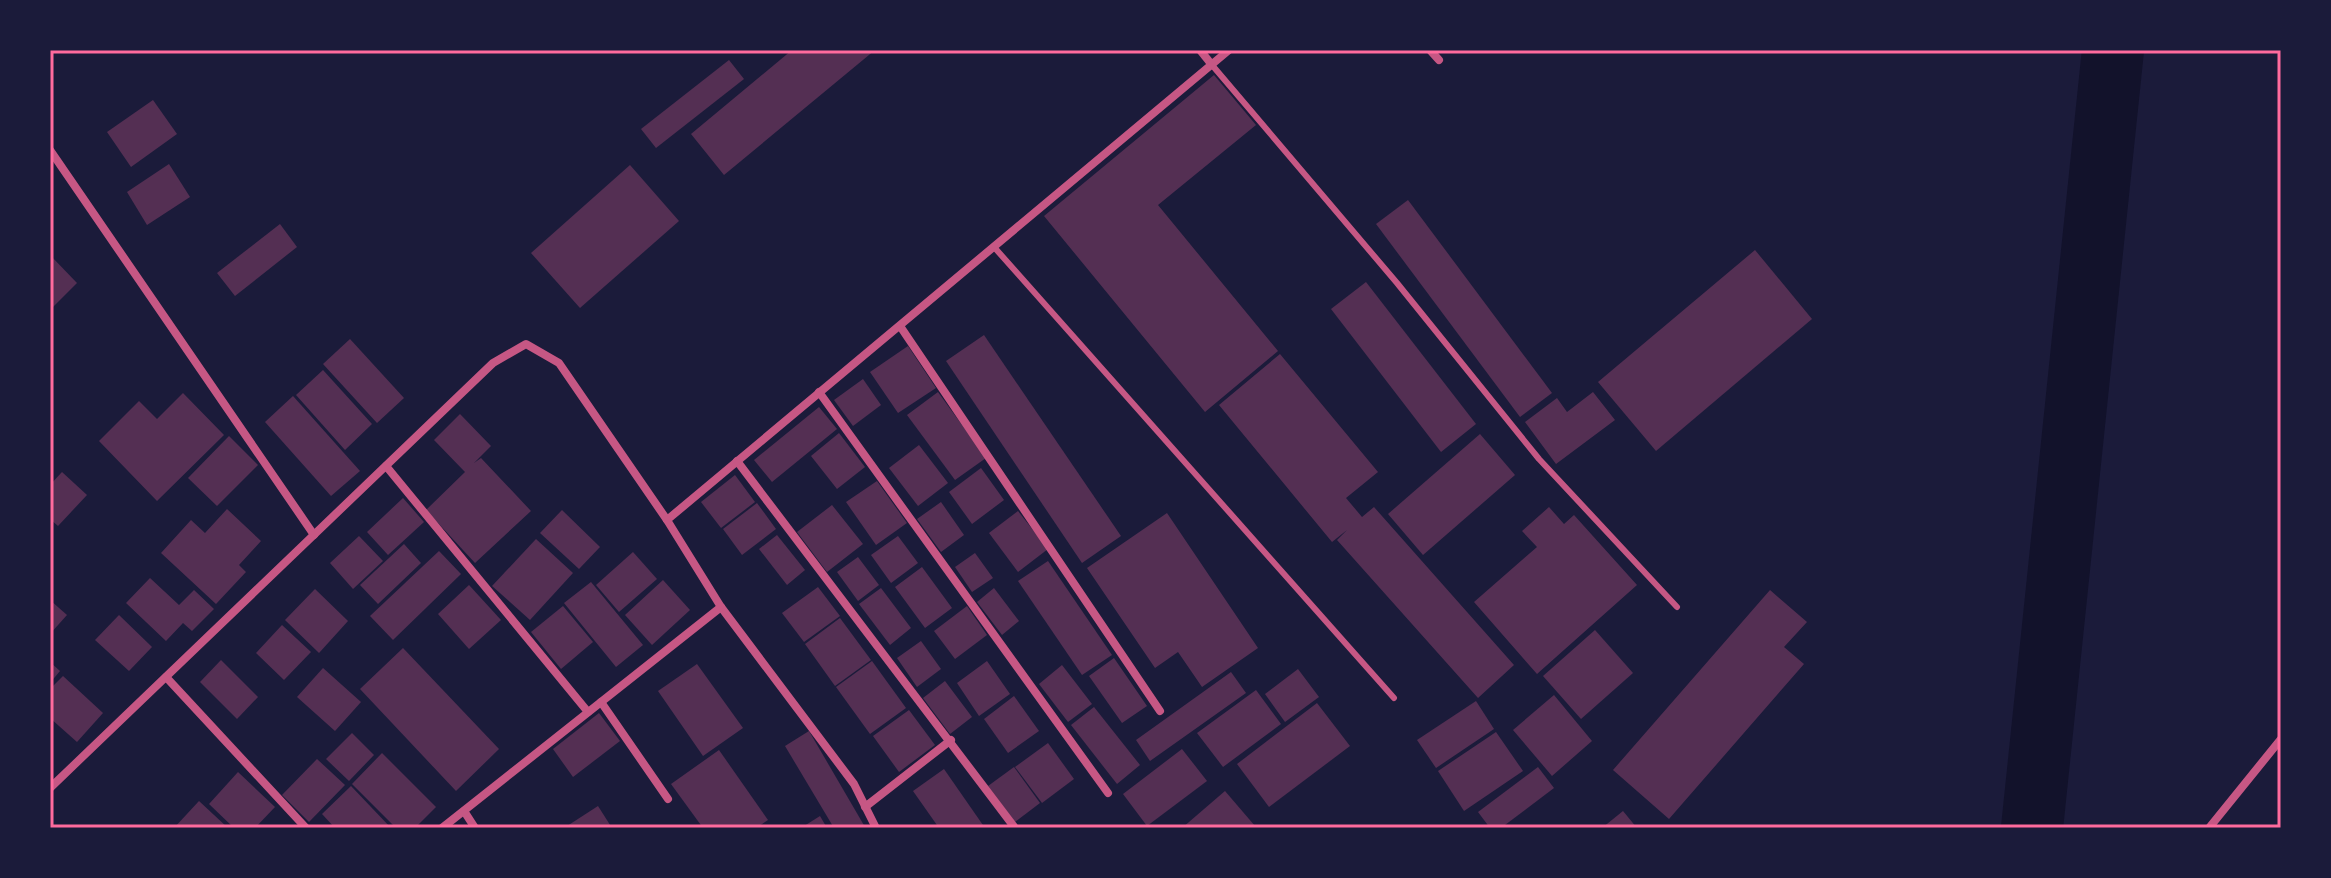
<svg xmlns="http://www.w3.org/2000/svg" width="2331" height="878" viewBox="0 0 2331 878" font-family="'Sofia Sans Condensed',sans-serif">
<style>
.lines{fill:none;stroke-linecap:round;stroke-linejoin:round}
.river{stroke:#12122b;stroke-width:62}
.building{fill:#542f53}
.service{stroke:#c65784;stroke-width:6}
.minor{stroke:#c65784;stroke-width:8}
.neatline{fill:none;stroke:#ff6b9d;stroke-width:3}
</style>
<rect width="100%" height="100%" fill="#1b1b3a"/>
<g class="lines">
<polyline class="river" points="2032,828 2113,50"/>
</g>
<g class="building">
<polygon points="792,50 875,50 724,175 691,134"/>
<polygon points="729,60 744,79 656,148 641,129"/>
<polygon points="1214,75 1256,125 1158,205 1278,351 1205,412 1044,216"/>
<polygon points="153,100 177,134 131,167 107,132"/>
<polygon points="169,164 190,197 147,225 127,192"/>
<polygon points="630,165 679,221 580,308 531,253"/>
<polygon points="1408,200 1552,393 1520,417 1376,224"/>
<polygon points="280,224 297,247 235,296 217,273"/>
<polygon points="1755,250 1812,319 1656,451 1598,382"/>
<polygon points="50,255 77,283 50,310"/>
<polygon points="1366,282 1476,424 1441,452 1331,309"/>
<polygon points="984,335 1121,536 1082,563 946,361"/>
<polygon points="350,339 404,398 377,423 323,364"/>
<polygon points="908,346 936,388 898,413 870,372"/>
<polygon points="1280,354 1378,472 1346,498 1362,517 1374,507 1514,665 1478,698 1337,540 1347,530 1332,542 1219,405"/>
<polygon points="323,370 372,424 345,450 296,395"/>
<polygon points="863,379 881,405 853,426 834,400"/>
<polygon points="938,392 986,458 955,480 907,415"/>
<polygon points="1593,392 1615,420 1556,464 1525,422 1557,398 1567,412"/>
<polygon points="183,393 224,435 157,501 99,441 139,401 157,419"/>
<polygon points="293,396 360,471 331,496 265,422"/>
<polygon points="819,407 837,429 772,482 754,460"/>
<polygon points="460,414 491,446 474,463 481,458 531,511 475,563 426,510 465,472 434,440"/>
<polygon points="839,433 865,467 837,489 811,456"/>
<polygon points="1480,434 1515,475 1423,555 1388,514"/>
<polygon points="229,436 258,465 217,506 188,478"/>
<polygon points="919,445 948,483 918,506 889,468"/>
<polygon points="981,468 1004,500 972,524 949,492"/>
<polygon points="62,472 87,495 58,526 50,519 50,485"/>
<polygon points="735,475 755,502 721,528 701,502"/>
<polygon points="877,481 907,523 876,545 846,502"/>
<polygon points="403,498 424,522 388,555 367,532"/>
<polygon points="941,502 964,535 941,552 917,519"/>
<polygon points="757,503 776,529 742,555 723,529"/>
<polygon points="832,505 863,544 827,572 797,532"/>
<polygon points="1549,507 1564,524 1574,515 1637,585 1537,674 1474,602 1537,547 1522,531"/>
<polygon points="227,509 261,541 239,565 246,572 216,604 161,553 191,520 205,533"/>
<polygon points="562,510 600,547 579,569 540,533"/>
<polygon points="1018,511 1048,549 1018,572 989,533"/>
<polygon points="1167,513 1258,648 1202,687 1178,652 1155,668 1087,568"/>
<polygon points="777,535 805,570 787,585 759,549"/>
<polygon points="359,536 383,561 353,589 330,563"/>
<polygon points="898,536 918,563 891,583 871,555"/>
<polygon points="536,539 573,573 530,620 492,586"/>
<polygon points="404,544 421,563 378,604 360,585"/>
<polygon points="439,551 461,574 393,640 370,616"/>
<polygon points="633,552 657,579 619,612 596,585"/>
<polygon points="975,553 993,578 972,592 955,567"/>
<polygon points="858,557 879,585 858,601 837,572"/>
<polygon points="1048,561 1112,655 1082,675 1018,581"/>
<polygon points="922,567 952,608 925,628 895,587"/>
<polygon points="150,578 179,605 194,590 214,609 192,631 183,623 166,641 126,603"/>
<polygon points="663,580 690,610 652,645 625,615"/>
<polygon points="591,582 643,645 616,667 564,603"/>
<polygon points="469,585 501,620 469,649 438,614"/>
<polygon points="818,587 840,616 804,642 782,613"/>
<polygon points="881,588 911,628 890,645 859,604"/>
<polygon points="994,588 1019,621 1002,635 977,602"/>
<polygon points="315,589 348,621 319,653 285,620"/>
<polygon points="1770,590 1807,622 1784,647 1804,664 1669,819 1613,770"/>
<polygon points="50,600 67,615 50,634"/>
<polygon points="563,606 593,642 561,669 531,632"/>
<polygon points="967,606 987,635 955,659 934,631"/>
<polygon points="119,615 152,647 129,671 95,640"/>
<polygon points="840,618 871,660 835,686 805,644"/>
<polygon points="282,625 311,652 284,680 256,653"/>
<polygon points="1595,630 1633,673 1581,719 1543,676"/>
<polygon points="921,641 941,669 917,687 897,658"/>
<polygon points="403,648 499,749 456,791 360,689"/>
<polygon points="1114,658 1147,706 1122,723 1089,676"/>
<polygon points="221,660 258,697 237,719 200,682"/>
<polygon points="872,661 906,708 870,734 836,687"/>
<polygon points="987,661 1010,694 979,716 957,683"/>
<polygon points="50,662 60,671 50,683"/>
<polygon points="697,664 743,728 703,756 658,691"/>
<polygon points="1062,665 1092,704 1068,722 1039,684"/>
<polygon points="323,668 361,702 335,731 297,697"/>
<polygon points="1298,669 1319,697 1285,722 1265,694"/>
<polygon points="1231,672 1246,693 1150,761 1136,740"/>
<polygon points="63,676 103,713 77,742 50,718 50,689"/>
<polygon points="945,681 972,717 950,734 923,698"/>
<polygon points="1256,690 1281,724 1223,767 1197,733"/>
<polygon points="1554,695 1592,741 1552,776 1513,730"/>
<polygon points="1014,696 1039,731 1008,753 984,719"/>
<polygon points="1476,701 1494,729 1436,768 1417,740"/>
<polygon points="1317,703 1350,746 1269,807 1237,764"/>
<polygon points="1094,707 1140,765 1117,784 1071,725"/>
<polygon points="909,710 935,745 899,772 873,736"/>
<polygon points="599,713 620,741 573,777 553,749"/>
<polygon points="809,731 865,827 864,828 834,828 785,746"/>
<polygon points="1496,732 1523,771 1464,811 1438,771"/>
<polygon points="352,733 374,755 349,781 326,759"/>
<polygon points="1048,743 1074,779 1042,803 1015,767"/>
<polygon points="1182,749 1207,781 1147,826 1123,794"/>
<polygon points="719,750 768,820 756,828 703,828 671,784"/>
<polygon points="382,753 436,807 415,828 396,828 352,784"/>
<polygon points="317,759 345,785 309,822 282,795"/>
<polygon points="1014,767 1040,803 1015,822 988,786"/>
<polygon points="1538,767 1554,788 1501,828 1490,828 1478,812"/>
<polygon points="944,769 985,828 939,828 913,791"/>
<polygon points="238,772 275,807 255,828 234,828 209,804"/>
<polygon points="351,786 391,828 335,828 322,814"/>
<polygon points="1225,791 1255,826 1182,828"/>
<polygon points="199,801 228,828 174,828"/>
<polygon points="598,806 612,828 564,828"/>
<polygon points="1623,811 1637,828 1602,828"/>
<polygon points="820,816 827,828 801,828"/>
</g>
<g class="lines">
<g class="service">
<polyline points="1212,65 1397,283 1539,459 1677,607"/>
<polyline points="994,247 1394,698"/>
</g>
<g class="minor">
<polyline points="1200,50 1212,65"/>
<polyline points="1430,50 1439,60"/>
<polyline points="50,150 314,535"/>
<polyline points="900,326 1160,711"/>
<polyline points="819,392 1108,793"/>
<polyline points="737,461 1015,828"/>
<polyline points="386,466 588,712"/>
<polyline points="667,520 1229,50"/>
<polyline points="166,677 306,828"/>
<polyline points="601,702 668,799"/>
<polyline points="50,788 493,363 526,344 559,363 667,520 721,607 854,784 876,828"/>
<polyline points="865,807 951,740"/>
<polyline points="464,811 475,828"/>
<polyline points="442,828 721,607"/>
<polyline points="2209,828 2281,739"/>
</g>
</g>
<rect width="2331" height="878" fill="none" stroke="#1b1b3a" stroke-width="104"/>
<rect x="52" y="52" width="2227" height="774" class="neatline"/>
</svg>
